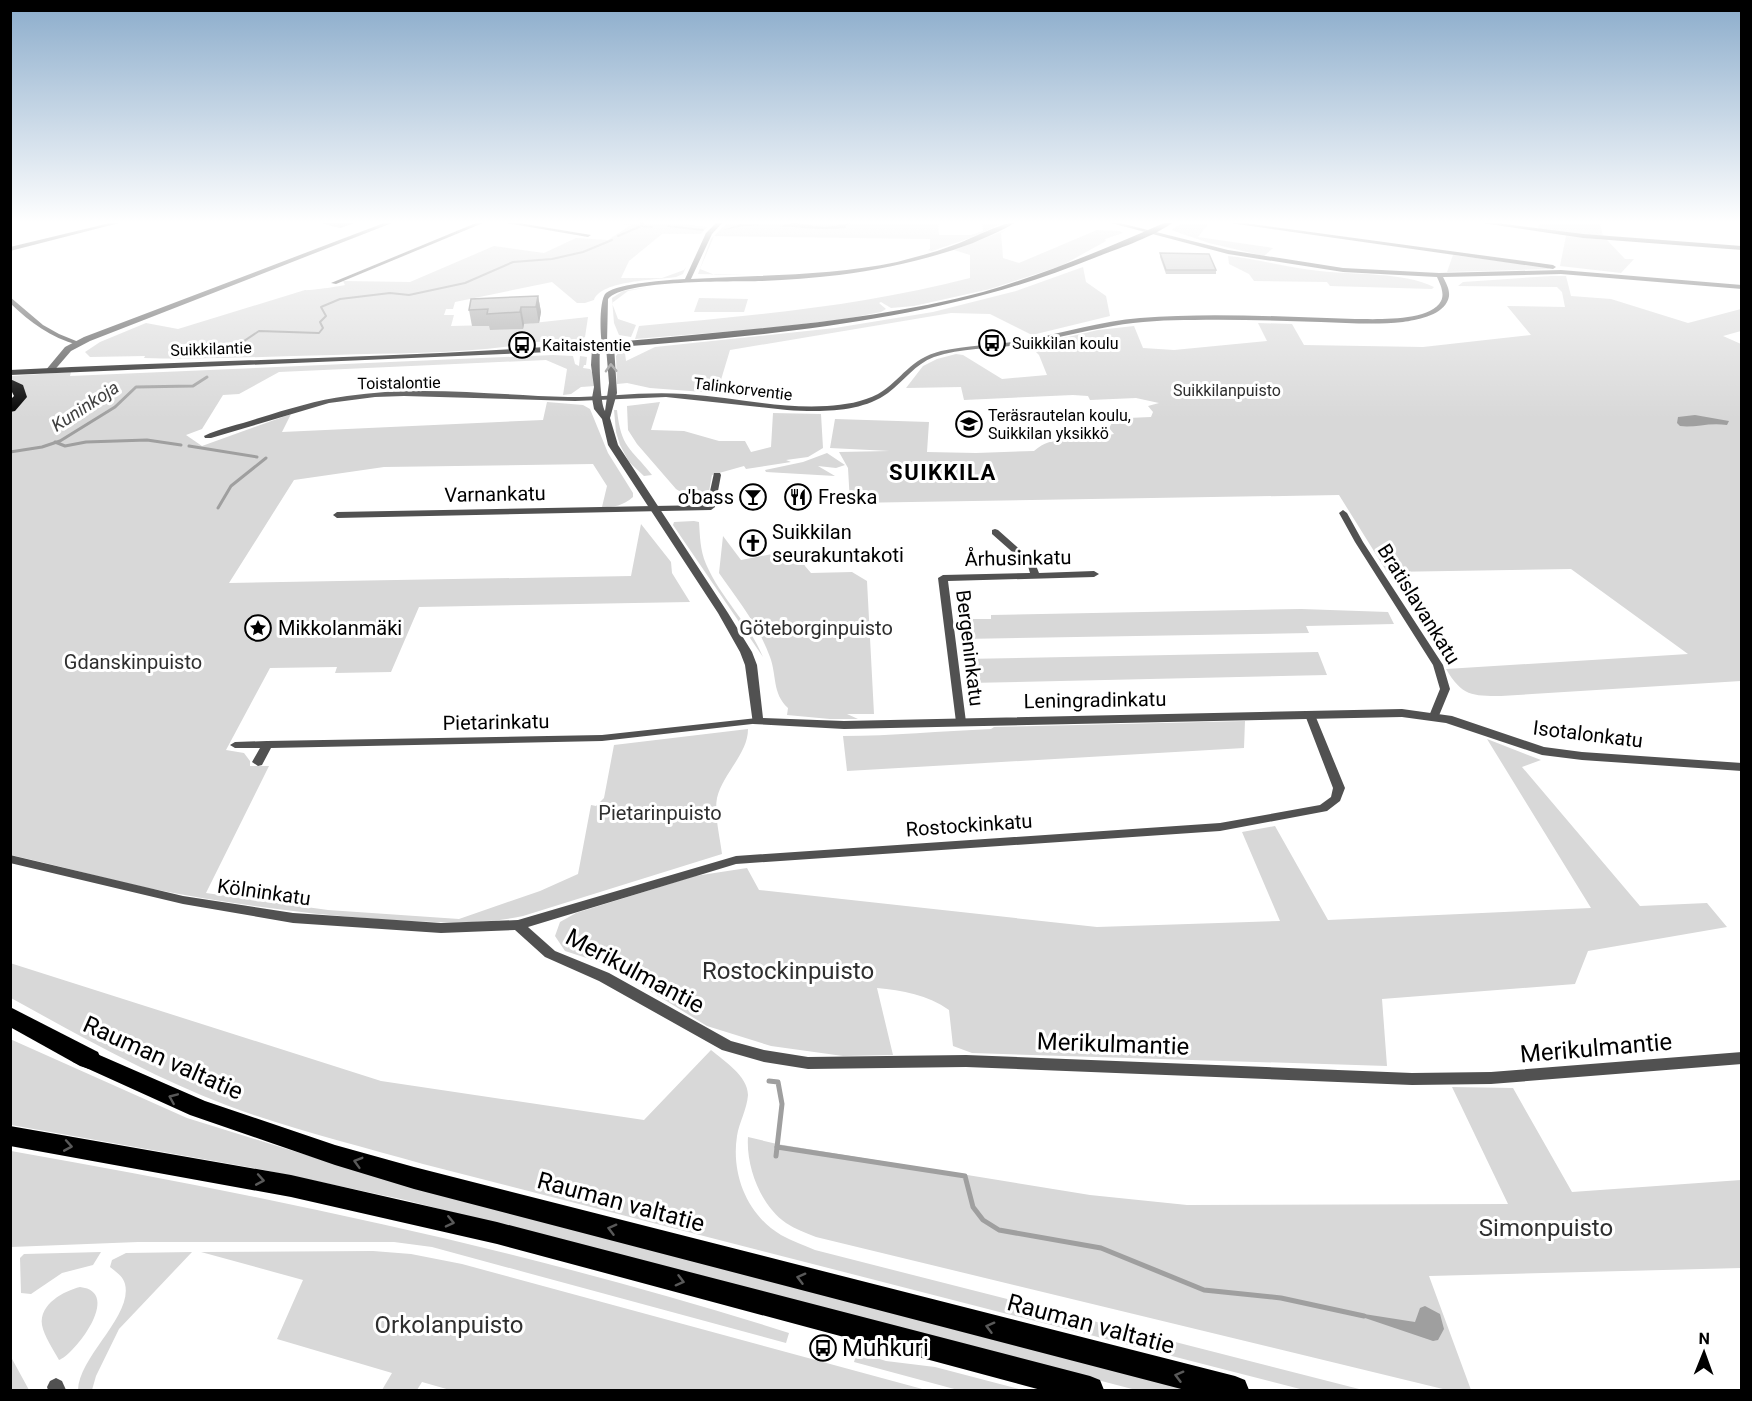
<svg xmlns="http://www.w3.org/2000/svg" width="1752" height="1401" viewBox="0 0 1752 1401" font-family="Roboto,sans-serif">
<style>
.green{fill:#d8d8d8}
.water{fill:#9f9f9f}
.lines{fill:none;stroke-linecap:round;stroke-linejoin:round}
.stream-far2{stroke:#9f9f9f;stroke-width:2}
.stream-far1{stroke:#9f9f9f;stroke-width:3}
.stream{stroke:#9f9f9f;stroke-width:5}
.minor{fill:#515151;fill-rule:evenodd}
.tertiary{fill:#515151;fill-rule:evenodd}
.secondary{fill:#1e1e1e;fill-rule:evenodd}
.trunk{fill:#000;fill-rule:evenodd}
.motorway{fill:#000;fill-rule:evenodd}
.wall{fill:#a5a5a5}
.shaded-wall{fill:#868686}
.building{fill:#c0c0c0;stroke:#868686;stroke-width:1.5}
.oneway{stroke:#979797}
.oneway2{stroke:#595959}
.labels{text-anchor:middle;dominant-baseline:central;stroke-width:6;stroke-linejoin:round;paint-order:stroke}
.far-poi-label{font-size:16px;fill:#000;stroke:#fff;text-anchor:start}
.far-street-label{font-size:16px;fill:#000;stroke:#fff}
.far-park-label{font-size:16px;fill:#2f2f2f;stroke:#fff}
.far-water-label{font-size:18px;font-style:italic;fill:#404040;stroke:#fff}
.street-label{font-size:20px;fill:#000;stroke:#fff}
.poi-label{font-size:20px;fill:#000;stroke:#fff;text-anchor:start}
.park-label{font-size:20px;fill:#2f2f2f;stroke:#fff}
.far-district-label{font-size:22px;font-weight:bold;letter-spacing:1.5px;fill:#000;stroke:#fff}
.near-street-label{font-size:24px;fill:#000;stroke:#fff}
.near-park-label{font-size:24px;fill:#2f2f2f;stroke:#fff}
.near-poi-label{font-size:24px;fill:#000;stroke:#fff;text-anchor:start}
</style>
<rect width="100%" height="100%" fill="#fff"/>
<g class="green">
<path d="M613,223H678L707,227L701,234H662L629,261L621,278H662L684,270L686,267L683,274L676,277C658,280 601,280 594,300L585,303H577L552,282L455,302L453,309H446L444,315H454L451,326L491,325L490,330L522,329L524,324L588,317L585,337L579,340L513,343L512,346C453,354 393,353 333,355C270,356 207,360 144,358L145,356L90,357L85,352L100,342L146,323L178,329L305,290C308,291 342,286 345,285L343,281L410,282L494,246L544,253L576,238L608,240L631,225Z"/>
<polygon points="727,223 938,223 939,235 971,235 983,231 982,223 1003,223 973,237 932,251 928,250 930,249 930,239 714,236 700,269 715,275 746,275 698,274 711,239"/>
<polygon points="1183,223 1209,223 1198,237 1273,248 1264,256 1209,243 1171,230"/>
<polygon points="1540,223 1600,223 1603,237 1538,229"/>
<path d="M1006,230L1001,233L1003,258L1019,263L1097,230L1120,231L1123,233L1105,239L1106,241L1061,266L990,289L914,306L891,308L881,302L879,303L886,309L881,312L845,319L759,329L635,339L639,326C751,316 862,306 970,278V255L954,250Z"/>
<polygon points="1566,236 1607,240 1625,259 1634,259 1621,273 1560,266"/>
<polygon points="1453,255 1546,267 1550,269 1447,272"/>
<path d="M1228,256C1258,259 1289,268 1320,271C1353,275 1405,272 1434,287L1432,289L1330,286L1327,282L1254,281L1249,274L1229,264Z"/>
<polygon points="1083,267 1086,282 1106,296 1110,316 1032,335 990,314 951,313 730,350 717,393 650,388 627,383 617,384 616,356 619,352 625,353 626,361 655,347 835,328 933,312 1016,291"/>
<path d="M1551,276H1566L1571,296L1611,299L1688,323L1741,309V331L1723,336L1741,344V681L1501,696C1472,696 1462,696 1446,669L1688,654L1571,569L1387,572L1339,495L850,503L848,468L839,452L890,451L830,448L835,419L929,422L927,452L976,453L1034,451C1056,433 1066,445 1092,440C1099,438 1106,435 1114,434L1109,428L1112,423L1128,418L1151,417L1153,412L1148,406L1159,403L1136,398L1090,400L1088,396L1073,395L964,400L961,387L906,388L923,366L937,359L956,354L963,355L1002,379L1047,375L1039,355L1032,348L1037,344L1098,330L1134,326L1143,348L1174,350L1267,341L1258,323L1292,324L1304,345L1423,347L1531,335L1507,306L1565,307L1562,292L1557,287L1458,286L1463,282Z"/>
<polygon points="648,287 628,291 612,303 618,319 636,325 631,337 619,335 614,323 612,298 623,291"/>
<polygon points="699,298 748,299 744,312 694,312"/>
<path d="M553,355L573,356L575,364L579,366L580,356L587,357L586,365H584L583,368L590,369L595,377V386L581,387L571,394L563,395L567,369L546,360L279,372L239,394L223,395L202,429L186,435L202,446L291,414L282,432L543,420L547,402L583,405L590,409L608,453L633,493V497C623,506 614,507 602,507L607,486L593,464L384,467L294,480L229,583L631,576L641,524L671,562L672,573L690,602L419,607L391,672L335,673L337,667L270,668L226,750L244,753L250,761V766H269L206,893L328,910L459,919L540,891L578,874L591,805L596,806L604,798L614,745L748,729C748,754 723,773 717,798C714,814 720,837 722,854L523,916C475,926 428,922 378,919C301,914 224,903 148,888C102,878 57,865 11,855L10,411L26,394L23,388L11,381V376L71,372L70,376Z"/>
<polygon points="660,402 651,430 684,431 719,441 745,441 751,452 771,447 773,413 821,414 823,448 808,457 786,460 791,462 746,469 744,466 712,475 708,497 698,503 676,489 637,444 628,430 627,406"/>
<path d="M614,410H617C621,448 630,447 652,475L644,476L629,462L620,445L616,432Z"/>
<polygon points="827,453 845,465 836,468 818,466 835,476 766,472 765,470 803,462"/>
<path d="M694,521L699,522C700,536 700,550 706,564C720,597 749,623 763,657L673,525L674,522Z"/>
<path d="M723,536L741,560L798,549L805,566L811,573L852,572L867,581L874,714H847L858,719H830L787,715L788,708C772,693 777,676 770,657C759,626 737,599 719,573Z"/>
<polygon points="1301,609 1388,612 1394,624 1306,626 1309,633 962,639 960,619 991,619 991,615"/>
<polygon points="1318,652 1327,675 968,683 964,659"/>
<path d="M1245,721L1244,748L847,771L843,736C892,736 941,731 991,729L994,727Z"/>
<path d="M1487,739L1541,760L1522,767L1640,906L1707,903L1727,927L1588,951L1575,984L1382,999L1387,1066L972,1053L953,1046L949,1010C928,995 902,990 877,988L893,1055L843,1056L771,1046L707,1026L608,965L565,951L555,936L560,922L576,913L695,876L747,868L759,890L1097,927L1280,921L1242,832L1275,826L1328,920L1591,908Z"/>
<path d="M10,963L381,1081L644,1120L711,1050C724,1061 748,1076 748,1095C747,1109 739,1123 737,1136C731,1174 747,1215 781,1235C792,1241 804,1245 815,1250L1363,1390H1304L423,1164C357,1145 290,1129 226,1105C150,1076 82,1037 11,998Z"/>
<polygon points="10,1039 187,1118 371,1175 1188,1390 1136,1390 405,1200 264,1170 11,1125"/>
<path d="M1452,1087L1513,1088L1572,1192L1741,1180V1268L1429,1276L1471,1390H1447L816,1237C806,1233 795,1229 786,1223C760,1205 746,1166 748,1137L777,1144L1090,1195L1187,1205L1508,1204Z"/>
<path d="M11,1151C273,1197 535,1252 789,1333L786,1343L432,1247L394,1242H138L11,1247Z"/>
<polygon points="373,1251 411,1254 462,1264 926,1390 450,1390 422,1382 417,1390 382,1390 392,1373 277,1339 303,1280 201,1252"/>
<polygon points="101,1252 93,1265 62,1273 31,1294 21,1293 20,1258 24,1254"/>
<path d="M192,1252L119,1329L96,1376L92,1390H78C79,1356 133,1316 125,1284C123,1276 116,1272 110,1267L112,1260L126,1253Z"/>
<path d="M80,1287C124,1292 73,1356 59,1360C53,1349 44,1336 42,1325C39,1304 64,1291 80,1287Z"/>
<polygon points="10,1345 11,1357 29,1390 11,1390"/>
<polygon points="857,1352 886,1361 935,1367 1023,1390 958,1390 854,1362"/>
</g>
<g class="water">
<path d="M794,223L825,227L852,223L846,225V228C813,232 780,223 747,226C739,226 731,229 723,230L741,224L780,226Z"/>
<path d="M1695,415L1729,421L1727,425C1709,422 1695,428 1680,426L1677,423L1678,417Z"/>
<polygon points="1425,1306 1440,1314 1444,1329 1438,1340 1433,1341 1365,1318 1364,1314 1415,1322 1420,1308"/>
</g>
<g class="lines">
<g class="stream-far2">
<polyline points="641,226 652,227"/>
<polyline points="668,226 703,230"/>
<polyline points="618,236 641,226 643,224 641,223"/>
<polyline points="223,355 259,331 319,333 323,328 320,322 326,316 321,307 340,299 390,293 409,295 465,283 513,262 552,259 583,252 612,240"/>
</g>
<g class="stream-far1">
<polyline points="55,442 65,446 86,442 147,440 181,445"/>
<polyline points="189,446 257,457"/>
<polyline points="10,452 42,447 60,441 115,407 136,387 193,386 207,377"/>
<polyline points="218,508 231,486 266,458"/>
</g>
<g class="stream">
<polyline points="769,1081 778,1082 782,1104 776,1156"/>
<polyline points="777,1147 965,1176 973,1207 983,1220 999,1230 1101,1248 1204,1290 1281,1298 1364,1316"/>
</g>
<g class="minor">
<polygon points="110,223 119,223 10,251 10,247"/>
<polygon points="476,223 483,223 336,284 331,283"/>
<polygon points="506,223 519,223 591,235 588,237"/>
<path d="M716,223H722L712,234L691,279C760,275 829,276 897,262C916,257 936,252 954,245C969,240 1002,222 1014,223C1002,231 986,237 973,243C930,259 885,269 839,275C813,278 787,280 761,281C733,282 624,279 608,299L607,342L602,343C600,335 599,299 606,293C619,283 668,280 685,279L706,233Z"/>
<path d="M1111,223H1120L1228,250L1343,268L1439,273L1561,270L1742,285V289L1561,274L1443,277C1447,285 1452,293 1447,302C1440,316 1416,320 1403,322C1376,325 1348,323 1321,322C1279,321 1236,319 1194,320C1167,320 1140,321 1113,326C1083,331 1054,339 1024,344C995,349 963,347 934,357C915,364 904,381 888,393C861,413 819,412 787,410L666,397L575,401L404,396L375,397L329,403L211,438H205L204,436C220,428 242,424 259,418C288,409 317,400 347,396C421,385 495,395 568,397C607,397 646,391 685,394C733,397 779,409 827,406C844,405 863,402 878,394C903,379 909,359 941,351C969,345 997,345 1025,340C1064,333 1101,321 1140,318C1211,312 1283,317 1355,319C1375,319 1430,322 1441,301C1445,293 1440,284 1437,277L1343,272L1228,254Z"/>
<polygon points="1230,223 1244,223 1553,265 1556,267 1553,269"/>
<polygon points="1482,223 1496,223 1583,234 1742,246 1742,250 1583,238"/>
<path d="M10,297L43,325L59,334L81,343L78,345C50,337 31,323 10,303Z"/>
<polygon points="714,473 720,473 721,475 715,507 711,510 337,518 333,515 337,512 707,505"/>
<polygon points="1343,510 1347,513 1363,542 1443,665 1450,689 1438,718 1434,719 1429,716 1440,689 1433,665 1355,542 1339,513"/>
<polygon points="995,529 998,530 1035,563 1039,573 1094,571 1099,574 1094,577 948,581 966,722 961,725 956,722 938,578 943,575 1030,573 1028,566 992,534 992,530"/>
<polygon points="1310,712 1315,715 1345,788 1340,801 1327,811 1220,831 736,864 528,927 555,951 609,973 731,1041 764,1050 808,1057 966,1055 1412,1073 1491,1072 1742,1052 1742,1064 1491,1084 1412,1085 966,1067 808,1069 764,1062 722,1050 599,981 545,957 515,930 441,933 293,923 183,904 10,863 10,855 183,896 293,913 441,923 518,920 736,856 1220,823 1320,805 1331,797 1333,788 1305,715"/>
<polygon points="757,718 761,719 762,721 761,723 602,741 271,748 262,765 258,766 252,762 260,748 235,748 230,745 235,742 267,741 602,735"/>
<polygon points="56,1378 62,1381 66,1390 48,1390 47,1387 50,1381"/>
</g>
<g class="tertiary">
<polygon points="384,223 392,223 90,341 71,351 52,373 45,371 65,347 84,337"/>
<path d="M601,340H607L614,346L617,393L610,418L618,445L728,613L752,652L757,665L763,718L844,721L1402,709L1452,716L1544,747L1582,752L1742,763V771L1582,760L1542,755L1446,723L1402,717L844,729L753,724L745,665L740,652L718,613L608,445L602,419L594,409L592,398L594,387L591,365L592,348ZM604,346L606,347L609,383L605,411C600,404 599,360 600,349Z"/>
</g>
<path class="secondary" d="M1164,223H1172C1153,237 1117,249 1094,258C923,328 734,338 551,352L10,375V370C238,358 466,358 692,335C789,326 888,317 983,292C1045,274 1105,249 1164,223Z"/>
<g class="trunk">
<polygon points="81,1047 205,1101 335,1145 414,1167 1235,1376 1245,1380 1249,1390 1185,1390 414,1189 335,1165 190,1115 73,1062 70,1056 73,1050"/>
<polygon points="10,1126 291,1175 497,1222 1090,1376 1100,1380 1104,1390 1041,1390 497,1244 291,1197 10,1146"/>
</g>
<g class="motorway">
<polygon points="10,379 23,385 27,397 15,411 10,412 10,400 14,396 10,388"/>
<polygon points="10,1007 98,1052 101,1059 98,1066 89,1069 80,1066 10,1027"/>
</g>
</g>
<g class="wall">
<polygon points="320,223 354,223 340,228"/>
<polygon points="1160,253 1216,270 1216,274 1166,274 1160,257"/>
<polygon points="538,296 541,312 539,323 524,324 523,329 490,330 489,326 472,326 469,310"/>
</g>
<g class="shaded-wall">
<polygon points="339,223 354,223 340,228"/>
<polygon points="538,296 541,312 539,323 536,307"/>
<polygon points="521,307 524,324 523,329 520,312"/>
</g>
<g class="building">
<polygon points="1160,253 1209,254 1216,270 1166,270"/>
<polygon points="538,296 536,307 521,307 520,312 487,314 488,309 469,310 471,299"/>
</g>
<defs><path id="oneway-chevron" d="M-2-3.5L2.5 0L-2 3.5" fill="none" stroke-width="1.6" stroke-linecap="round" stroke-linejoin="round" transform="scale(1.5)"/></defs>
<use class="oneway" href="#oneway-chevron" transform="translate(611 368) rotate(-92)"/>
<g class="oneway2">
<use href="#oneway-chevron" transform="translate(173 1098) rotate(-157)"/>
<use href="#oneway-chevron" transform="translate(68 1146) rotate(10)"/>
<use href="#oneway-chevron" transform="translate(358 1162) rotate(-164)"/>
<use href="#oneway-chevron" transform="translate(260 1180) rotate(10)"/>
<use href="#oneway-chevron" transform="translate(450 1222) rotate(13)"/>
<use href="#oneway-chevron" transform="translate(612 1229) rotate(-165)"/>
<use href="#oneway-chevron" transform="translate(801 1278) rotate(-165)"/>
<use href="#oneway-chevron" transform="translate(680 1281) rotate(15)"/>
<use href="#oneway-chevron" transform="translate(990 1327) rotate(-165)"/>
<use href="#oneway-chevron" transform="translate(1179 1376) rotate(-165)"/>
</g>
<linearGradient id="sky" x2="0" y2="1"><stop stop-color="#8baccb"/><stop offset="0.53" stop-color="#fff"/><stop offset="1" stop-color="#fff" stop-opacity="0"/></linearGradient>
<rect width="1752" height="419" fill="url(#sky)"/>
<defs>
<g id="bus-ring" transform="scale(1.35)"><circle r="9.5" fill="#fff" stroke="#000" stroke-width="1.5"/><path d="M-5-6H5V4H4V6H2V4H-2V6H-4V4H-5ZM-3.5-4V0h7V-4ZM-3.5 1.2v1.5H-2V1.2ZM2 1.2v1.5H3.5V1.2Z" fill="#000"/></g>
<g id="school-ring" transform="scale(1.35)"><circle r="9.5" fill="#fff" stroke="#000" stroke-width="1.5"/><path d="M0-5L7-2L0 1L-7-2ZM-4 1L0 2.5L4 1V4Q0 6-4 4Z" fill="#000"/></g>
<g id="bar-ring" transform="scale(1.35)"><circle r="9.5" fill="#fff" stroke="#000" stroke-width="1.5"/><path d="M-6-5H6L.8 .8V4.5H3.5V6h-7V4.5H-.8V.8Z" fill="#000"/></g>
<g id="restaurant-ring" transform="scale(1.35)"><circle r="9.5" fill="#fff" stroke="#000" stroke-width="1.5"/><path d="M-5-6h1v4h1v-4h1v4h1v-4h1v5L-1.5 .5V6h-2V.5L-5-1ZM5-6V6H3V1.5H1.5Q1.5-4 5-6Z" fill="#000"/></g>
<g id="church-ring" transform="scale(1.35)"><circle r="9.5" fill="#fff" stroke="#000" stroke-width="1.5"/><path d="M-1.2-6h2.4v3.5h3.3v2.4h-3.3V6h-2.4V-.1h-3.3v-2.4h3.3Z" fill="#000"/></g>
<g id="sight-ring" transform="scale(1.35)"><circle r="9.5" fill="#fff" stroke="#000" stroke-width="1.5"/><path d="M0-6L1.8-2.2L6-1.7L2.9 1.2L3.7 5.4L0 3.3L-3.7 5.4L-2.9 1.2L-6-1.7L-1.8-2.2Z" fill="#000"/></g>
</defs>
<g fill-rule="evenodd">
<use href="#bus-ring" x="992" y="343"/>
<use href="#bus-ring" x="522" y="345"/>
<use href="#school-ring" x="969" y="424"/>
<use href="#bar-ring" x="753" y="497"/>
<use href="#restaurant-ring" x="798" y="497"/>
<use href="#church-ring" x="753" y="543"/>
<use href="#sight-ring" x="258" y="628"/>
<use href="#bus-ring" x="823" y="1348"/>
</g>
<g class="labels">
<g class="far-poi-label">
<text x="1012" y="343">Suikkilan koulu</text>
<text x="542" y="345">Kaitaistentie</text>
<text x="988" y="415">Teräsrautelan koulu,<tspan x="988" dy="18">Suikkilan yksikkö</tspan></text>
</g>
<g class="far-street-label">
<text transform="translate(211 349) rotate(-2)">Suikkilantie</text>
<text transform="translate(399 383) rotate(-1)">Toistalontie</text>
<text transform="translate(743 389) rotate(7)">Talinkorventie</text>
</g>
<g class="far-park-label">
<text x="1227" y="390">Suikkilanpuisto</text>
</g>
<g class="far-water-label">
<text transform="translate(85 406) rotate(-33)">Kuninkoja</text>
</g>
<g class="street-label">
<text transform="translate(495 494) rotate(-1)">Varnankatu</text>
<text transform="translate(1018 558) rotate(-1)">Århusinkatu</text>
<text transform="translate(1419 604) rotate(58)">Bratislavankatu</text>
<text transform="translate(970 648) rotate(83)">Bergeninkatu</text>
<text transform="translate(1095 700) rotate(-1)">Leningradinkatu</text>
<text transform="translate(496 722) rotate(-1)">Pietarinkatu</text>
<text transform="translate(1588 734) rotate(7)">Isotalonkatu</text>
<text transform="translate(969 825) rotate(-4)">Rostockinkatu</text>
<text transform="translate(264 892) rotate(8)">Kölninkatu</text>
</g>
<g class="poi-label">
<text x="734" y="497" text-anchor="end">o'bass</text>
<text x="818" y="497">Freska</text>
<text x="772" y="532">Suikkilan<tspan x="772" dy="23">seurakuntakoti</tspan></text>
<text x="278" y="628">Mikkolanmäki</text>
</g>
<g class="park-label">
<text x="816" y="628">Göteborginpuisto</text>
<text x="133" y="662">Gdanskinpuisto</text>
<text x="660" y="813">Pietarinpuisto</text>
</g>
<g class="far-district-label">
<text x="943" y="472">SUIKKILA</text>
</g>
<g class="near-street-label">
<text transform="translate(635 971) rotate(28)">Merikulmantie</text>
<text transform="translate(1113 1044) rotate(2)">Merikulmantie</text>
<text transform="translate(1596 1048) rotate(-5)">Merikulmantie</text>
<text transform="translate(163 1058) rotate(24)">Rauman valtatie</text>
<text transform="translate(621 1202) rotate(15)">Rauman valtatie</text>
<text transform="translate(1091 1324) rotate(15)">Rauman valtatie</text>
</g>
<g class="near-park-label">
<text x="788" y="971">Rostockinpuisto</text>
<text x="1546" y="1228">Simonpuisto</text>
<text x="449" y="1325">Orkolanpuisto</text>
</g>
<g class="near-poi-label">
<text x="842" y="1348">Muhkuri</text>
</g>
</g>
<rect width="1752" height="1401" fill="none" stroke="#000000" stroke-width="24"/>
<g transform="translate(1704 1353) rotate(1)" stroke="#ffffff" stroke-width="4.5" paint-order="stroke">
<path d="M0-4.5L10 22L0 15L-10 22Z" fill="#000000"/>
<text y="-9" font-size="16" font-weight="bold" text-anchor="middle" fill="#000000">N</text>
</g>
</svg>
